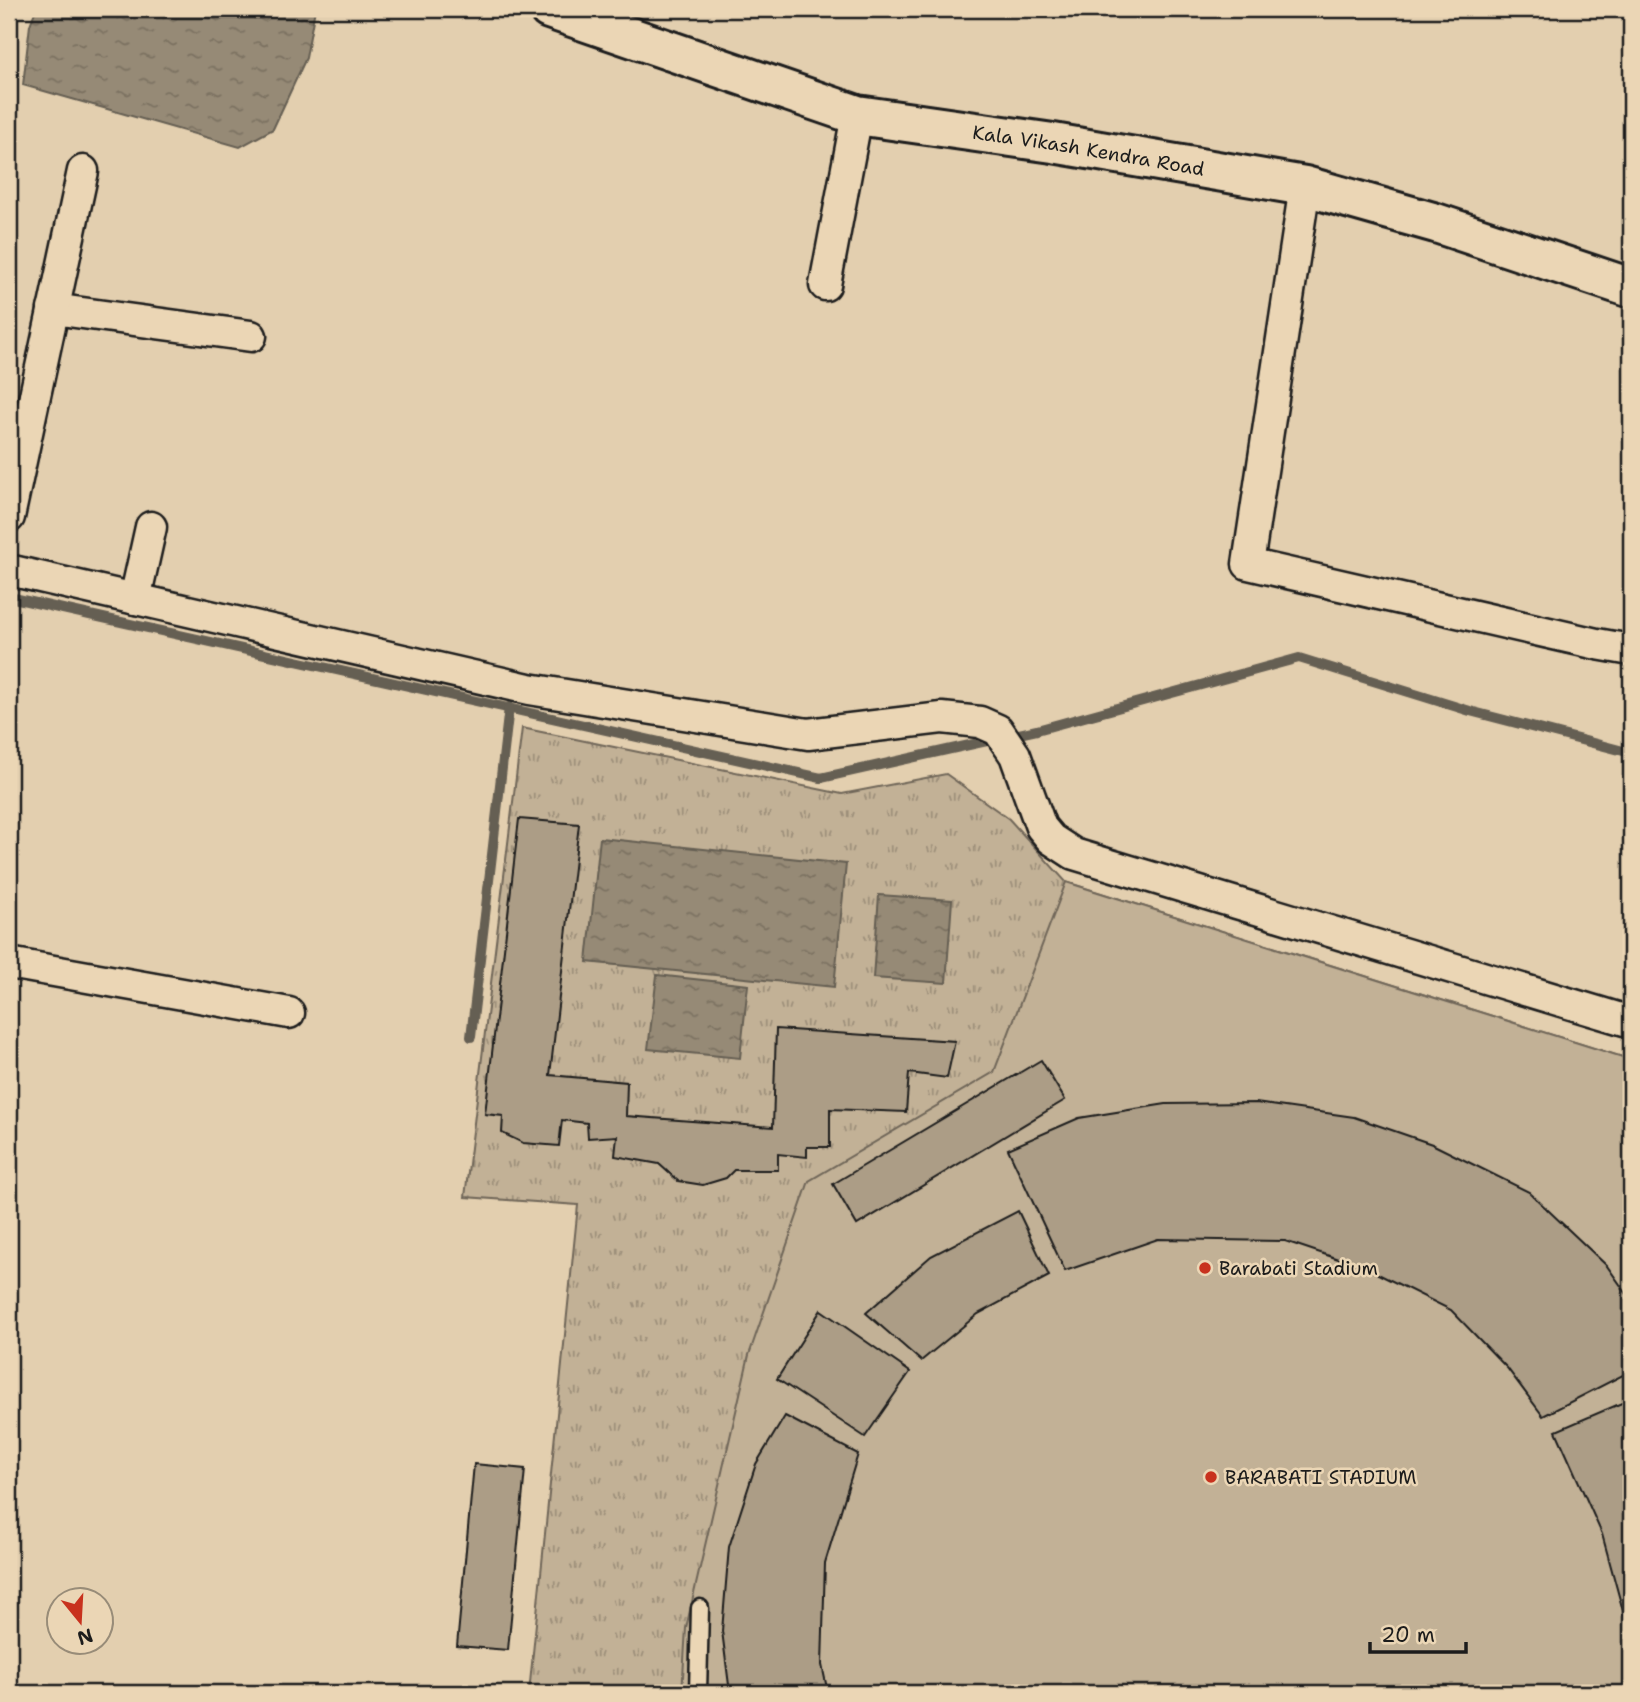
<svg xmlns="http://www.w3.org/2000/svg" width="1640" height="1702" viewBox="0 0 1640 1702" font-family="'Shantell Sans',sans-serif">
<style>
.park{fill:url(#park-tufts);stroke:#6f6659;stroke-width:2}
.pitch{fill:#c2b196;stroke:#6f6659;stroke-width:2}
.water{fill:url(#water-ripples);stroke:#655e52;stroke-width:2}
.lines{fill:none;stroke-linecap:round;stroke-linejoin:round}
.stream{stroke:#655e52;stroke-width:10}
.building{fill:#ac9d86;stroke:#1c1c1c;stroke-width:2}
.service-casing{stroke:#1c1c1c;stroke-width:21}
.minor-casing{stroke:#1c1c1c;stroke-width:35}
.tertiary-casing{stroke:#1c1c1c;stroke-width:44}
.service{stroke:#ebd6b5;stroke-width:16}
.minor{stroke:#ebd6b5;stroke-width:30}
.tertiary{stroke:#ebd6b5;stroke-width:38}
.poi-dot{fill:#c8321e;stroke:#ebd6b5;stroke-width:2.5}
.labels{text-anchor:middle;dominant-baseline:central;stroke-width:5;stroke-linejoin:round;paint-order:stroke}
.street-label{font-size:19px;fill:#1c1c1c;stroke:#ebd6b5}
.poi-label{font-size:19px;fill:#1c1c1c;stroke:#ebd6b5;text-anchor:start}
</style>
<defs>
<pattern id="park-tufts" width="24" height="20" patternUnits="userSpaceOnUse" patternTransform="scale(1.75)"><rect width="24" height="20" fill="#c2b196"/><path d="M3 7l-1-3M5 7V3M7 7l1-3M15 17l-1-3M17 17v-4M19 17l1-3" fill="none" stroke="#9d8f7a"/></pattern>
<pattern id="water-ripples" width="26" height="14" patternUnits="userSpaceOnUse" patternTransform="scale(1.75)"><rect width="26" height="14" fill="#968a76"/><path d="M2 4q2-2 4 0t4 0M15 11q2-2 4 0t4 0" fill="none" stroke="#7a7060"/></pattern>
</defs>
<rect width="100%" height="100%" fill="#e3cfaf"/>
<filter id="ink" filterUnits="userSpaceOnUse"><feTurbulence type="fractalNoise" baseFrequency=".0143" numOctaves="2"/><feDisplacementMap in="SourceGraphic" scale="14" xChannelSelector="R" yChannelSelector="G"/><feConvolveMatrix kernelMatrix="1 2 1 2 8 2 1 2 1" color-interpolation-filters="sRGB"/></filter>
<g filter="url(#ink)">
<polygon class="park" points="522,728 842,794 946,774 1009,819 1066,882 1629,1059 1631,1066 1631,1693 529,1693 578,1205 465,1197"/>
<polygon class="pitch" points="1066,882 1629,1059 1631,1066 1631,1693 682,1693 686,1628 749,1355 809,1181 994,1072"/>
<g class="water">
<polygon points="36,9 315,9 306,58 273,129 240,147 23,85 30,25"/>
<polygon points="600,838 846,864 834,987 587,962"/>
<polygon points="879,895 952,900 946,983 873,978"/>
<polygon points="657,975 748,985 740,1058 648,1049"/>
</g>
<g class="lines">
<g class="stream">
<polyline points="9,597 821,778 1037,730 1299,658 1470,711 1631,753"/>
<polyline points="471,1037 509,707"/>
</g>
</g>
<g class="building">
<polygon points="519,819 579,824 550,1075 627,1082 626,1116 773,1127 776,1029 955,1041 947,1078 909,1073 906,1112 830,1109 830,1147 807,1147 807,1157 778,1154 778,1170 734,1170 726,1178 703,1185 678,1181 659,1164 615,1156 617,1136 588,1138 587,1123 562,1120 559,1146 523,1143 502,1133 503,1116 485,1114"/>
<polygon points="1041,1060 1065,1100 857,1225 833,1184"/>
<polygon points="1256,1103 1354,1117 1432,1144 1529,1192 1607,1266 1631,1300 1631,1371 1543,1416 1507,1368 1451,1310 1368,1269 1285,1241 1158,1239 1065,1271 1008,1149 1079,1118 1166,1104"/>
<polygon points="1018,1211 1049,1276 978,1314 921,1361 866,1313 931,1256"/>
<polygon points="821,1310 910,1372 865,1437 777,1379"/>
<polygon points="1631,1399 1631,1640 1602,1534 1556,1431"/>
<polygon points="785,1416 858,1454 825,1563 822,1665 828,1693 730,1693 722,1631 729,1547 756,1464"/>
<polygon points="474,1464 525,1469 508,1650 457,1646"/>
</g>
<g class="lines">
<g class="service-casing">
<polyline id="service" points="698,1693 700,1608"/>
</g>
<g class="minor-casing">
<g id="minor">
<polyline points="1305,186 1248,564 1597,644 1631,650"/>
<polyline points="825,285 857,115"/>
<polyline points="53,309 251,336"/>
<polyline points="9,517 83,171"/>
<polyline points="9,570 529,689 808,734 942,718 980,722 998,730 1015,755 1041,827 1051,839 1074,854 1631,1022"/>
<polyline points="135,599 151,527"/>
<polyline points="9,963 289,1013"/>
</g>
</g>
<g class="tertiary-casing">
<g id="tertiary">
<path id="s1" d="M549,9L857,115L1053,143L1305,186L1436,223L1631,288"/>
</g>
</g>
<use href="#service" class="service"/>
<use href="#minor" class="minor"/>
<use href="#tertiary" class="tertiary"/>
</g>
</g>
<g class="poi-dot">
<circle cx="1205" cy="1268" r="7"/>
<circle cx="1211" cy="1477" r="7"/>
</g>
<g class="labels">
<g class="street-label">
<text stroke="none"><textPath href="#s1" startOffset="560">Kala Vikash Kendra Road</textPath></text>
</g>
<g class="poi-label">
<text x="1219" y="1268">Barabati Stadium</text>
<text x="1225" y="1477">BARABATI STADIUM</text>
</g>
</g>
<rect width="1640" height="1702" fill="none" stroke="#ebd6b5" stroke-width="35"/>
<rect x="18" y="18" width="1605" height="1667" fill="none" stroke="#1c1c1c" stroke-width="2.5" filter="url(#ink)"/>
<g transform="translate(80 1621) rotate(162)"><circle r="33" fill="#ebd6b5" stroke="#988c78" stroke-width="2"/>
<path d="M0-5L12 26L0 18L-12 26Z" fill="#c8321e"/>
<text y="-10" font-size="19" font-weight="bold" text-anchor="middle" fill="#1c1c1c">N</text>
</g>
<path d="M1370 1642v10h96v-10" fill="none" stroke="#1c1c1c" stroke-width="3.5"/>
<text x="1381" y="1642" font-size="21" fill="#1c1c1c" stroke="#ebd6b5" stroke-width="5" paint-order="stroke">20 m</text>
</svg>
